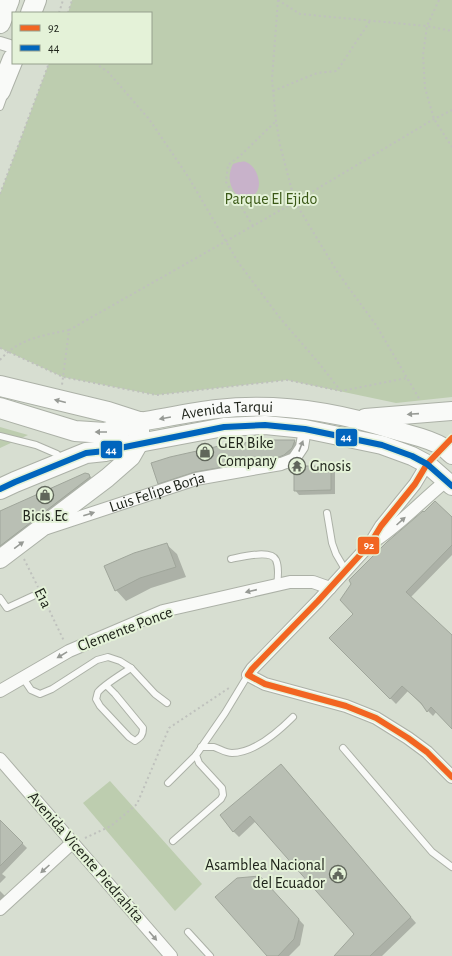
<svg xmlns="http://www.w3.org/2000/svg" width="452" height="956" viewBox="0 0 452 956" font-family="'Alegreya Sans',sans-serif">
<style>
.green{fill:#bdcdaf}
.water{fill:#c8b2ca}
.shadow{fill:#0003}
.building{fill:#b9bfb4;stroke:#a0a69b}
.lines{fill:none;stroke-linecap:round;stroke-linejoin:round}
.lane-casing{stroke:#acb1a7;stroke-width:8}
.street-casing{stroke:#acb1a7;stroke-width:14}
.secondary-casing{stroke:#acb1a7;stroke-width:20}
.primary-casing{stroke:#acb1a7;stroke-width:22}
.path{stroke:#bfc1bd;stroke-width:2;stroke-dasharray:2 3;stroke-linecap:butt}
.lane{stroke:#f9faf8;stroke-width:6}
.street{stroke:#f9faf8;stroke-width:12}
.secondary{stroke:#f9faf8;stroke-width:18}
.primary{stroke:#f9faf8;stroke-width:20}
.bus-1-casing{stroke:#e4f2d8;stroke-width:9}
.bus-2-casing{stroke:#e4f2d8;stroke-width:9}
.bus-1{stroke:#f26522;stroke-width:6}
.bus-2{stroke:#0065bd;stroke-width:6}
.oneway{fill:#979a95}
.labels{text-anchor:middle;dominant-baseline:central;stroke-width:4;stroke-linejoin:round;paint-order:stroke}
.park-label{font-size:16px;fill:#3a5816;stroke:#e4f2d8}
.street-label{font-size:16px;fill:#20251c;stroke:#e4f2d8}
.poi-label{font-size:16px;fill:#20251c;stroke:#e4f2d8;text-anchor:start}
.line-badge{stroke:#e4f2d8;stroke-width:1.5}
.badge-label{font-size:11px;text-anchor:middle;font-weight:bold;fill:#fff}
</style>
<rect width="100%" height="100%" fill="#d7ded1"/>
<g class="green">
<polygon points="72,0 452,0 452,397 396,403 287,380 156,395 63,377 0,348 0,194 49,63 151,63 151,13 68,13"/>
<polygon points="0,427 28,435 0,448"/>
<polygon points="110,781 202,884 175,911 83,803"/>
</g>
<path class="water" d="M239,162C242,162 244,161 246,162C258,166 265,190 252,196C248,198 243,197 239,197C229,188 227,176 233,164Z"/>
<g class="shadow">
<polygon points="269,441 295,441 299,446 288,459 163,487 159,483"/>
<polygon points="331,467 335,471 335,494 299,495 295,490"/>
<polygon points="89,475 99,486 0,560 0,512"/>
<polygon points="452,519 452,555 411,597 452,637 452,728 437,711 433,716 408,691 396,704 331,638"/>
<polygon points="166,544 177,554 186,577 151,588 126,601 116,590"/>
<polygon points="287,771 416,923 382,956 342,956 355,934 256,821 239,837 233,831"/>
<polygon points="0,821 27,848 2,874 6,877 0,883"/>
<polygon points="265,883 304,925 300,945 289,956 269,956"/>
<polygon points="0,891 7,898 0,904"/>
</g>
<g class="building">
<polygon points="269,440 295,440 292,448 284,455 279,457 195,472 158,484 151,463 170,457 219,446"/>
<polygon points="296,466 331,466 331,490 294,491 294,467"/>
<polygon points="85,473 89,474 90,477 0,546 0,511"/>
<polygon points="435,501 452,517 452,545 406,592 452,635 452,729 431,707 427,712 421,703 402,686 390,699 329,638 353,614 340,600 351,584 349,580 387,542 423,511 424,512"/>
<polygon points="167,543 176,567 140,578 115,591 104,566 134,553"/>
<polygon points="281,764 411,917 370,956 334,956 354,934 250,816 233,832 220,815"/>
<polygon points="0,820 23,843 0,866"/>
<polygon points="260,876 299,919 294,939 278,956 267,956 215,897 237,878"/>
</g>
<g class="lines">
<g class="lane-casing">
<g id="lane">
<polyline points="0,107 5,93"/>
<polyline points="0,436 36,445 57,454"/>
<polyline points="327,513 332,543 336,554 346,571"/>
<path d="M231,559C241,557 271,549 276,560C279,567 278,578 277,585"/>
<polyline points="0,598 7,608 33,596"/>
<polyline points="131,668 155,694 167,703"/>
<path d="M23,678L31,690L40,694L52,689L97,660L108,657L120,661L131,668C123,673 103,686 98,692C97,694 97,697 96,699L100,706L129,737L135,741C141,737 143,735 143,728L115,694L107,686"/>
<path d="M201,747C206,747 210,747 214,747C220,749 226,753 232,753C254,753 279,731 293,717"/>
<polyline points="343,748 432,852 452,867"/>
<polyline points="168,783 196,755"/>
<polyline points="173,841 221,799 223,795 222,788 199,763 196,755 225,713 248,675"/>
<polyline points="188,932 210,956"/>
</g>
</g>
<g class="street-casing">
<g id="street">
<polyline points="0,43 13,47"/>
<polyline points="427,464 415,484 381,526 370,544 318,601 252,669 248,675 265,684 346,706 376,718 408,738 427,752 452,777"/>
<path id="s1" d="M47,528L196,479L281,464L294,459L302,447L305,429"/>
<path d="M373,542C400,525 421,501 446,481"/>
<polyline points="0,691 69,651 163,611 290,582 313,582 330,588"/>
<polyline points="0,759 171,956"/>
<polyline points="0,909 73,842"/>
</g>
</g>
<g class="secondary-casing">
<g id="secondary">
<polyline points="365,418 452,411"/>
<path id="s2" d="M139,422C164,418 191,412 217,409C276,402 338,412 394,430C410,435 429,438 443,447C446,449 449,453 452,455"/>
<polyline points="0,559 107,478 131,457 139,443 224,427 265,425 305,429 382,445 412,456 427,464 452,486"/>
</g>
</g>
<g class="primary-casing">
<g id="primary">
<polyline points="31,13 36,0"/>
<polyline points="0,23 9,0"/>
<polyline points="0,91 13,59"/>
<polyline points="0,386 108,412 139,422"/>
<polyline points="0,408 75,431 105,433 139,422"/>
<polyline points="0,489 15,482 86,453 105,451 139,443 139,422"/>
</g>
</g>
<g class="path">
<polyline points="278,0 272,79 276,121 280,145 295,202 338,273 376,325 420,400"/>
<polyline points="278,0 300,14 427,26 452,31"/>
<polyline points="439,0 427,26 423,55 425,88 434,119 452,147"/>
<polyline points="59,13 63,0"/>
<polyline points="68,13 72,0"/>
<polyline points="95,63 108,72 149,119 189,178 238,262 280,318 318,362 340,390"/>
<polyline points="273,91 317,73 337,71 370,21"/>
<polyline points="0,194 49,63"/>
<polyline points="253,226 226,182 228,165 240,156 276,121"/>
<polyline points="69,330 295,202 434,119 452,110"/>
<polyline points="0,348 63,377 156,395 287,380 341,391 407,378"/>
<path d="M0,360C19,338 42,336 69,330L62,385"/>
<polyline points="24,559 38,587"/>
<polyline points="43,597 64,641"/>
<polyline points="85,838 111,826 137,804 169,728 229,688"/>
</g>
<use href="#lane" class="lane"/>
<use href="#street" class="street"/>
<use href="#secondary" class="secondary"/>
<use href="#primary" class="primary"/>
<g class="bus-1-casing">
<polyline id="bus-1" points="452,438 427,464 415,484 381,526 370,544 318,601 252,669 248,675 265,684 346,706 376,718 408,738 427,752 452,777"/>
</g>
<g class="bus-2-casing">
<polyline id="bus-2" points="0,489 15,482 86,453 105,451 224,427 265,425 305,429 382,445 412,456 427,464 452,486"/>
</g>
<use href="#bus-1" class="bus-1"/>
<use href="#bus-2" class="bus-2"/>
</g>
<defs><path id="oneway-solid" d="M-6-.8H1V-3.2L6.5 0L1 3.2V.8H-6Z"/></defs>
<g class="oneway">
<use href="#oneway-solid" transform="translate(60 401) rotate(-166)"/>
<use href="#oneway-solid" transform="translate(413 414) rotate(176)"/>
<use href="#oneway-solid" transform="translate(165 418) rotate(170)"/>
<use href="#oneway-solid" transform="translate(101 432) rotate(180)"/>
<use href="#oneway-solid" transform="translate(301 446) rotate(-69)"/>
<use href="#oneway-solid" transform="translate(89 514) rotate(-18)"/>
<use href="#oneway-solid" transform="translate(401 521) rotate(-42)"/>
<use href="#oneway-solid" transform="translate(19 545) rotate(-36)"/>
<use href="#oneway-solid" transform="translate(251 591) rotate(167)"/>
<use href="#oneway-solid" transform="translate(62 655) rotate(149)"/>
<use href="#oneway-solid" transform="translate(45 869) rotate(138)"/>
<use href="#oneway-solid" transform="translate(153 936) rotate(49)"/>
</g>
<defs>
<g id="shop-ring" transform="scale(0.9)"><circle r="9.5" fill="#e4f2d8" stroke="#60665b" stroke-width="1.5"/><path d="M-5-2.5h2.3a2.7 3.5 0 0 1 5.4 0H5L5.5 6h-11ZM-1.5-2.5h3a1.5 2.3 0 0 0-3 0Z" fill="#60665b"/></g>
<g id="temple-ring" transform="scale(0.9)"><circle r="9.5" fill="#e4f2d8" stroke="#60665b" stroke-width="1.5"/><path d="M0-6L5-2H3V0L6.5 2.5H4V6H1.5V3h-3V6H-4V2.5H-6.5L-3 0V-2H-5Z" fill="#60665b"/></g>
<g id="civic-ring" transform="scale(0.9)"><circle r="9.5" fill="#e4f2d8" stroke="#60665b" stroke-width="1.5"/><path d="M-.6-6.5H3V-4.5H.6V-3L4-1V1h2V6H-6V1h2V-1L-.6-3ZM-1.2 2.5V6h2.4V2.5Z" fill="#60665b"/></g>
</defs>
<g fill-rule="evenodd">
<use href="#shop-ring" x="205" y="452"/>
<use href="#temple-ring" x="297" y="466"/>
<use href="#shop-ring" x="45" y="495"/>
<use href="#civic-ring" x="338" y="874"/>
</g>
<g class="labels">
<g class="park-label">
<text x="271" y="199">Parque El Ejido</text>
</g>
<g class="street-label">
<text stroke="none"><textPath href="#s2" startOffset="89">Avenida Tarqui</textPath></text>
<text stroke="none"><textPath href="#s1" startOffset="116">Luis Felipe Borja</textPath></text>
<text transform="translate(43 598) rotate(64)">E1a</text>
<text transform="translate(125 629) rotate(-21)">Clemente Ponce</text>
<text transform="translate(86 857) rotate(49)">Avenida Vicente Piedrahíta</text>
</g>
<g class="poi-label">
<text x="218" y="443">GER Bike<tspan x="218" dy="18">Company</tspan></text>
<text x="310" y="466">Gnosis</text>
<text x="45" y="516" text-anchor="middle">Bicis.Ec</text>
<text x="325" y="865" text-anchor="end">Asamblea Nacional<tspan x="325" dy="18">del Ecuador</tspan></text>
</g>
</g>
<g class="line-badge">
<rect x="335" y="428" width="23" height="19" rx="4" fill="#0065bd"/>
<rect x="100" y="440" width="23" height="19" rx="4" fill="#0065bd"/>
<rect x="357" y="536" width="23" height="19" rx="4" fill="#f26522"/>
</g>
<g class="badge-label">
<text x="346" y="441">44</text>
<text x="111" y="454">44</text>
<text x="369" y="549">92</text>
</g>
<rect x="12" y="12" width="140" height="52" fill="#e4f2d8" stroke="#96a08d"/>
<rect x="20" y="25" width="20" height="6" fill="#f26522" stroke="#96a08d"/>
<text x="48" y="32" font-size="12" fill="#20251c">92</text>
<rect x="20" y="45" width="20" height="6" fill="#0065bd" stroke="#96a08d"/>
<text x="48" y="52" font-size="12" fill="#20251c">44</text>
</svg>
